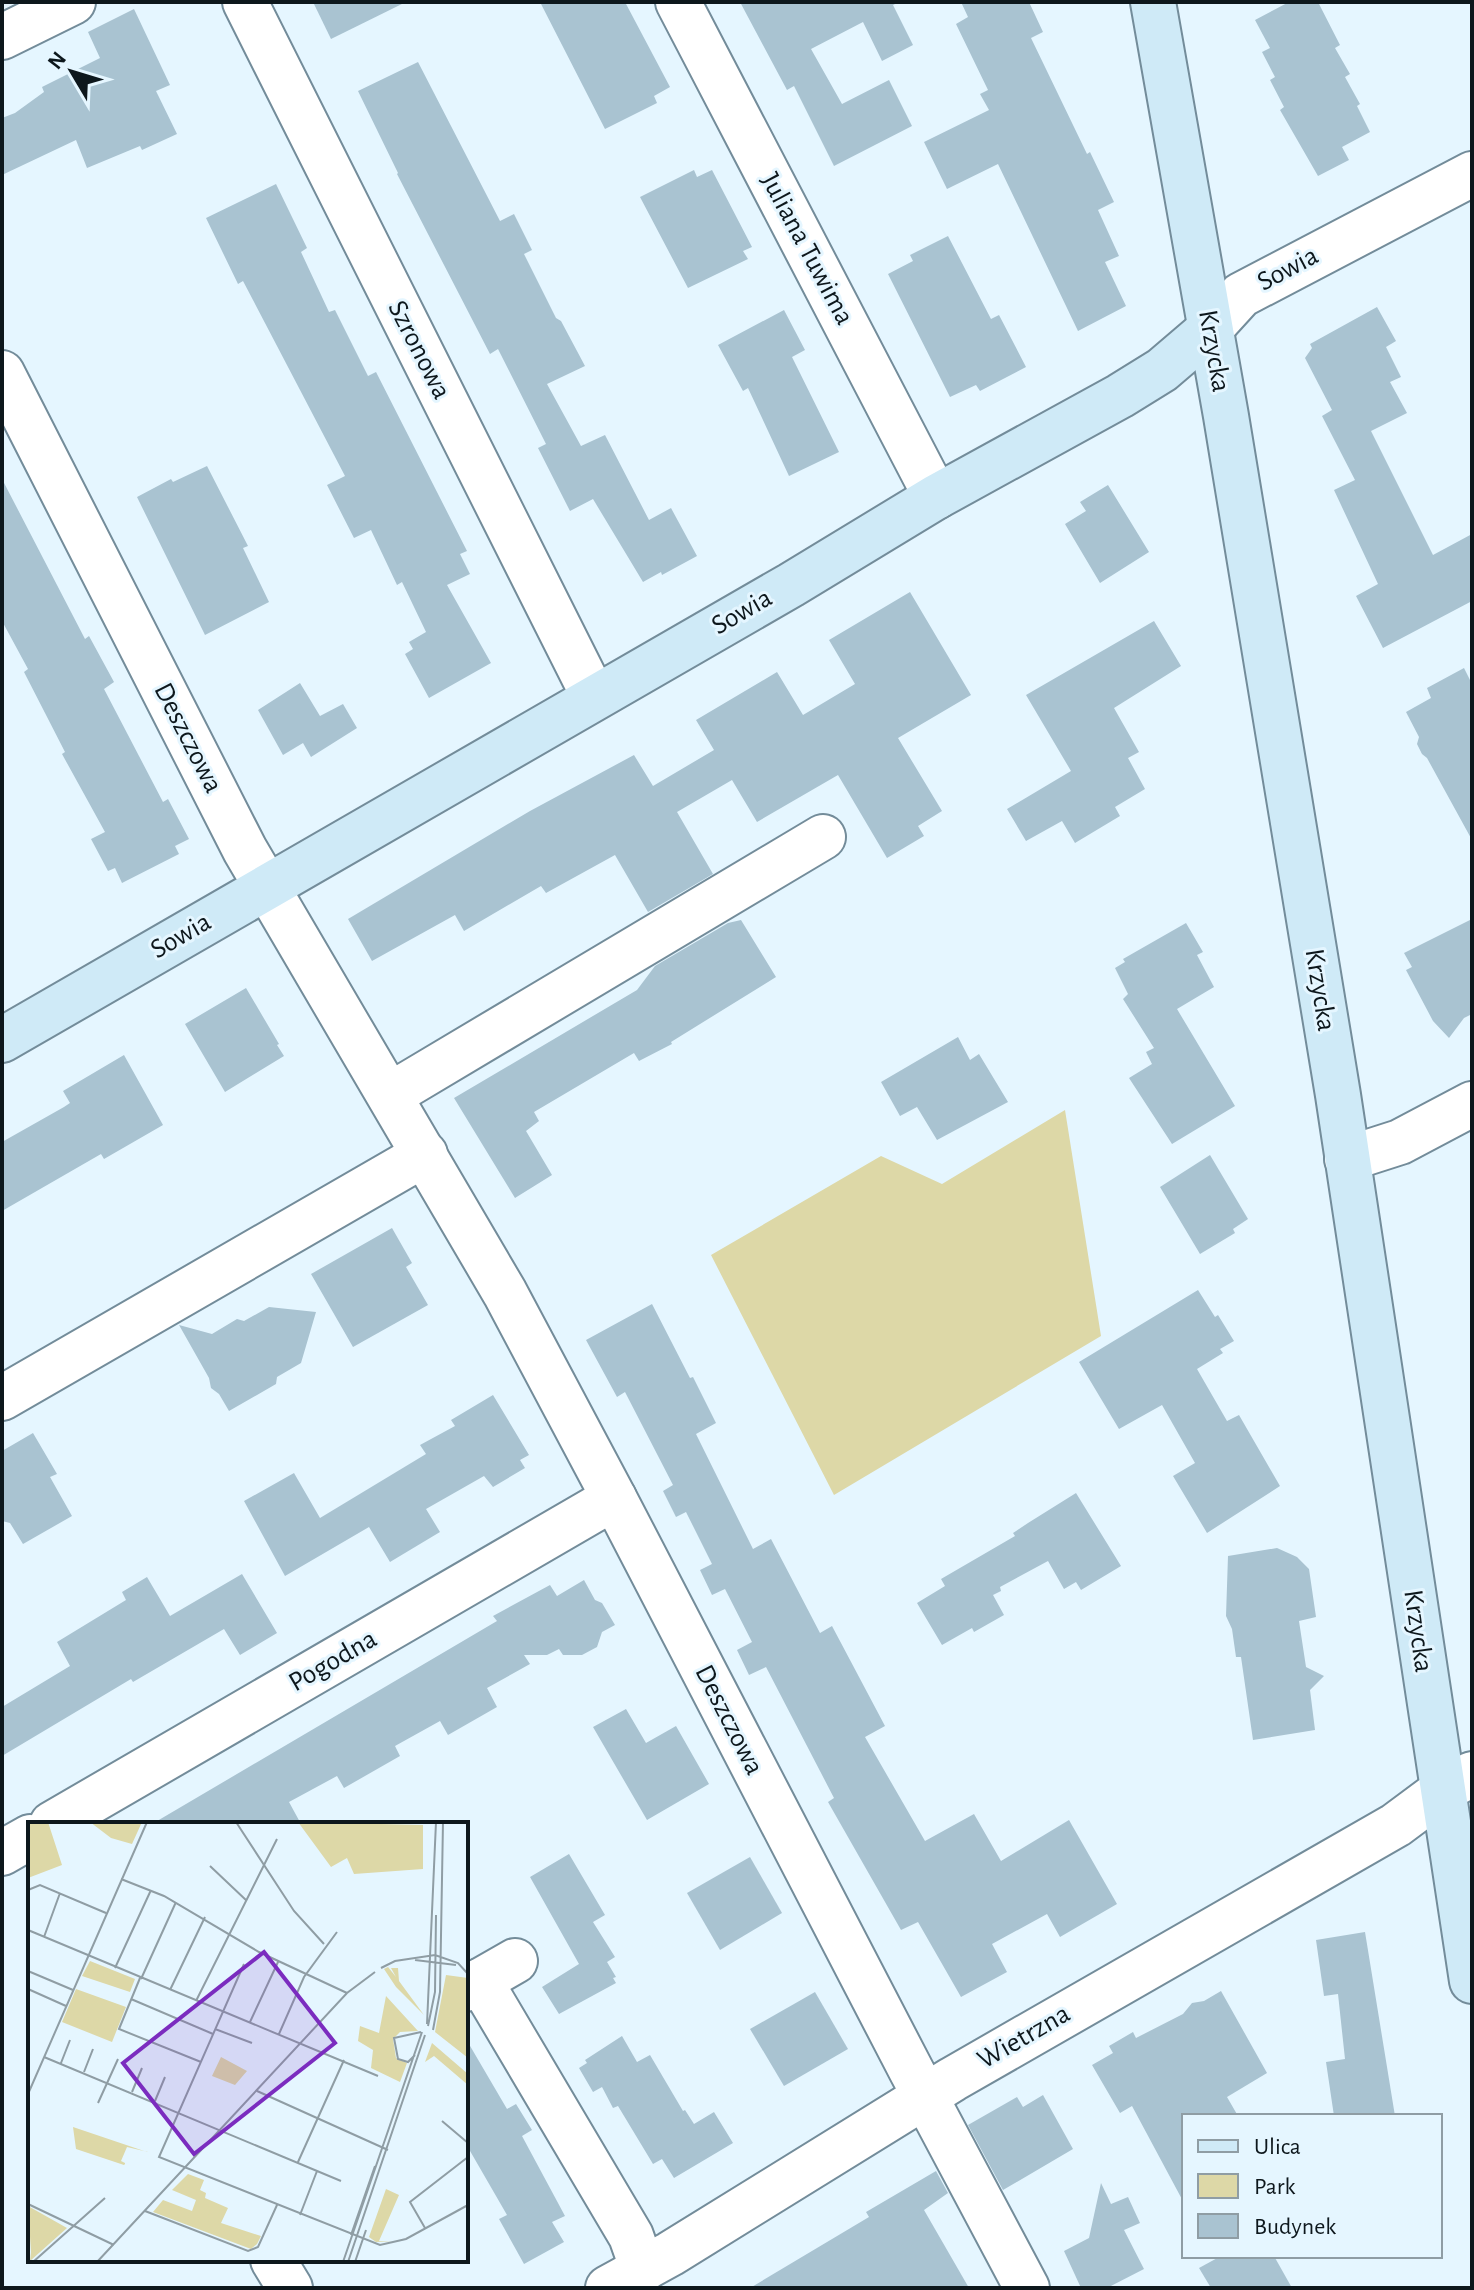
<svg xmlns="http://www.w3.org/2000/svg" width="1474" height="2290" viewBox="0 0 1474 2290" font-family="'Alegreya Sans',sans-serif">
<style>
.green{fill:#ddd8a7}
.building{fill:#a9c3d1}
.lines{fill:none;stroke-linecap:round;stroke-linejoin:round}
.street-casing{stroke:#738c9a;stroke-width:48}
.secondary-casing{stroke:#738c9a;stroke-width:48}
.street{stroke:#fff;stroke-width:44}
.secondary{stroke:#cfeaf7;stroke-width:44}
.labels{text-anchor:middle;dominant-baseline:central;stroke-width:6;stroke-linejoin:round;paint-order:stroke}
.street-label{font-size:28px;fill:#0d171c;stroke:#e5f6ff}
.inset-road{fill:none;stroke:#8f9da4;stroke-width:2}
.view{fill:#7b2cbf;fill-opacity:0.15;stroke:#7b2cbf;stroke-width:4}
.inset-edge{fill:none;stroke:#0d171c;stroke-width:4}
</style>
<rect width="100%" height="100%" fill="#e5f6ff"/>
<polygon class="green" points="1065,1110 1101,1336 834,1495 711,1255 881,1156 942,1184"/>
<g class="building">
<polygon points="313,2 406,2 331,39"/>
<polygon points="540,2 625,2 670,87 654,96 657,103 605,129"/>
<polygon points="740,2 899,2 893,5 913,45 882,61 863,22 811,49 842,104 889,80 912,126 834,166 794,86 787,90"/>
<polygon points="961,2 1029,2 1043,32 1031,38 1087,154 1090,152 1114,202 1098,210 1119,256 1105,262 1126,306 1078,331 998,164 947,189 924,142 989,110 980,94 988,90 956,24 968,17"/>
<polygon points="1289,2 1318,2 1340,45 1335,48 1350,74 1345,77 1360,104 1357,106 1370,132 1342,147 1349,160 1318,176 1280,110 1284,107 1270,80 1275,77 1262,52 1270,48 1255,20"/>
<polygon points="134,9 170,85 156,91 177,134 142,150 140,146 87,168 76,140 2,175 2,118 15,113 44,92 42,87 100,58 88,32"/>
<polygon points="418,62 500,221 514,214 532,250 524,254 556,318 561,321 585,366 547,384 581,446 605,435 649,520 671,508 697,556 662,575 661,572 643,582 593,499 570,511 538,448 546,444 498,349 490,354 397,174 398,173 358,91"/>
<polygon points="694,170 697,177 712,170 752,247 743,251 748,259 688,288 640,197"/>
<polygon points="276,184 307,248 301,252 329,312 335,310 368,376 376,372 467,551 460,554 470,574 447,585 491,663 429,698 405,654 413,649 409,642 426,632 402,582 397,585 371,530 354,538 327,485 345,476 243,281 238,284 206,218"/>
<polygon points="948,236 991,319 999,315 1026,367 980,391 976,385 950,397 888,274 913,261 910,255"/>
<polygon points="1377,307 1396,341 1386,347 1401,377 1390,382 1407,413 1371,431 1433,555 1472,534 1472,601 1383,648 1356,596 1378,584 1334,490 1355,480 1322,416 1332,410 1305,358 1312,348 1310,344"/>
<polygon points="784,310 805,350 792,357 839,452 789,476 748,388 743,391 718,345"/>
<polygon points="207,466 248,546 243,548 269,602 205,635 137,497 171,479 173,482"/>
<polygon points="2,479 85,639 89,636 114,682 104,689 163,802 168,799 189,839 175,846 179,854 122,883 115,868 108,871 91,839 105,832 62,754 65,752 24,672 28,669 2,621"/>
<polygon points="1108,485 1149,552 1100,583 1065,524 1086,511 1080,502"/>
<polygon points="910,592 971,695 898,738 942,811 918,826 924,836 887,858 838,775 757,822 732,780 677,812 713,874 648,912 615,855 546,893 541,886 464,931 455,915 372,961 348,919 530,811 634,755 653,786 714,750 696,720 777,672 803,715 855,684 829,640"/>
<polygon points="1154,621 1181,666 1114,708 1139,752 1128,758 1145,789 1115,807 1120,816 1075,843 1062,821 1026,841 1007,809 1071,771 1026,695"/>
<polygon points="1464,668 1472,684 1472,840 1427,758 1422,754 1417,744 1419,737 1406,712 1431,698 1427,688"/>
<polygon points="300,683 320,716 343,704 357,728 311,757 303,743 283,755 258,710"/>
<polygon points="1472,919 1472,1014 1464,1018 1449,1038 1433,1021 1406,970 1412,967 1404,953"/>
<polygon points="741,920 776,977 671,1042 672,1044 639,1061 634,1053 534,1112 539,1121 526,1131 552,1175 515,1198 454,1098 637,990 655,966 728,923"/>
<polygon points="1186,923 1203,952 1197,955 1214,987 1177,1009 1235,1106 1172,1144 1129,1078 1152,1064 1146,1052 1154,1048 1123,999 1128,994 1115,968 1125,962 1123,959"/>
<polygon points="246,988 279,1044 277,1045 284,1056 225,1092 185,1024"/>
<polygon points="958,1037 970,1060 979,1054 1008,1102 937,1140 917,1107 900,1116 881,1082"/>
<polygon points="124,1055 163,1125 104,1159 101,1154 2,1211 2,1142 64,1107 70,1103 63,1091"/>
<polygon points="1210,1155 1248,1219 1233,1229 1235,1233 1200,1254 1160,1187"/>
<polygon points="392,1228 412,1263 406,1267 428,1305 353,1347 311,1274"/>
<polygon points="1198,1290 1215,1317 1218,1315 1234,1341 1220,1349 1223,1353 1197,1369 1227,1421 1239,1415 1280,1486 1207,1533 1173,1476 1195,1463 1162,1405 1119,1429 1079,1362"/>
<polygon points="652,1304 690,1378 693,1377 716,1423 696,1434 753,1549 771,1539 820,1633 832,1626 885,1726 865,1737 925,1841 974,1814 1001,1861 1069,1820 1117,1904 1060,1937 1047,1914 992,1944 1007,1972 961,1997 918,1922 901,1930 828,1802 834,1798 766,1667 749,1675 737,1650 752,1642 725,1589 712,1595 700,1570 712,1564 686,1512 676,1517 663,1491 673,1485 625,1392 617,1397 586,1340"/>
<polygon points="269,1307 316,1312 301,1363 277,1377 276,1384 229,1411 219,1394 211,1388 209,1378 179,1325 212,1334 237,1319 244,1321"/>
<polygon points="493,1395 529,1455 520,1460 525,1468 493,1487 484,1476 426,1509 440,1532 390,1562 369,1527 285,1576 244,1501 294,1473 320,1518 426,1454 420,1445 455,1426 451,1420"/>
<polygon points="33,1433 57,1474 50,1477 72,1516 23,1544 10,1523 2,1521 2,1451"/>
<polygon points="1076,1493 1121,1566 1081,1590 1076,1582 1064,1589 1048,1561 1000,1587 1001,1591 993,1595 1004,1615 974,1632 972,1628 942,1645 917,1603 945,1586 941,1579 1015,1536 1013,1533 1028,1523"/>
<polygon points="1277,1548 1297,1557 1309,1569 1316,1617 1299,1621 1306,1667 1324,1676 1310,1690 1315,1730 1253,1740 1241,1657 1236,1657 1232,1629 1226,1616 1228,1556"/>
<polygon points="242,1574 277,1633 240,1655 224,1629 133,1682 131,1679 2,1756 2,1707 70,1666 57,1642 126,1600 122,1592 147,1577 170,1616"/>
<polygon points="584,1580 595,1600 602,1603 615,1625 602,1632 597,1647 582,1655 563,1655 559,1649 547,1655 524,1655 530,1664 487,1688 497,1707 448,1735 440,1721 395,1746 400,1756 344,1788 337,1776 289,1802 301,1824 152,1824 497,1621 493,1616 550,1585 557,1596"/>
<polygon points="626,1709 646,1743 676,1726 709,1784 647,1820 593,1727"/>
<polygon points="569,1854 605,1915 593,1922 615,1957 607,1962 616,1977 613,1978 616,1983 559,2014 542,1987 579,1964 530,1877"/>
<polygon points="750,1857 782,1913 720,1950 687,1893"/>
<polygon points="1365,1932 1395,2116 1334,2116 1326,2062 1345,2059 1338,1994 1324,1996 1316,1940"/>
<polygon points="1221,1991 1267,2073 1227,2097 1238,2116 1184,2116 1184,2203 1132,2106 1120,2113 1092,2065 1113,2053 1109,2046 1133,2032 1136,2038 1183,2014 1192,2003 1204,2001"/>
<polygon points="815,1992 848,2049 784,2086 750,2029"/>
<polygon points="622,2036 637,2062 650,2055 683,2111 685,2110 694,2124 714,2112 733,2143 674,2178 662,2159 653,2164 618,2106 613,2108 602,2087 593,2092 579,2068 587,2063 585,2060"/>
<polygon points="466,2039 507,2109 516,2104 532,2130 522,2136 565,2216 552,2222 564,2242 524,2264 499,2219 507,2215 466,2144"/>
<polygon points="1043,2095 1073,2149 1003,2190 968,2125 1017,2097 1023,2107"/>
<polygon points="936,2171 948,2193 924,2210 969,2288 750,2288 869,2217 866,2212"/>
<polygon points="1101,2183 1111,2204 1128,2197 1140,2223 1124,2230 1144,2269 1107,2288 1081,2288 1064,2251 1089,2238"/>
<polygon points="1221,2256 1274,2256 1292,2288 1211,2288 1199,2268"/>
</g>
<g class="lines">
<g class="street-casing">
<g id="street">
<polyline points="245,2 594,697"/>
<polyline points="678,2 936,497"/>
<polyline points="2,37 73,2"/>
<polyline points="1210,329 1241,295 1472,174"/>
<polyline points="2,373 245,850 505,1293 614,1498 911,2070 1027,2288"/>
<polyline points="390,1095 823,837"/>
<polyline points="1347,1159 1400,1142 1472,1104"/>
<polyline points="2,1398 425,1154"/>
<polyline points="52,1824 614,1498"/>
<polyline points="2,1853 30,1837"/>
<polyline points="480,1981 631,2236 643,2270"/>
<polyline points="466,1989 515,1961"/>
<polyline points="273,2260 290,2288"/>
<polyline points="608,2288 670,2254 953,2079 1396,1825 1443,1790 1472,1774"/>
</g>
</g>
<g class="secondary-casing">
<g id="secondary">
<polyline points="1153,2 1226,416 1338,1095 1472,1981"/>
<polyline points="2,1040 791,585 936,497 1120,396 1162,370 1210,329"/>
</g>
</g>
<use href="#street" class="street"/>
<use href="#secondary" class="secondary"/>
</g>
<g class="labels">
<g class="street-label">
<text transform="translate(807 249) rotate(62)">Juliana Tuwima</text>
<text transform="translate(1288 269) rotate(-28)">Sowia</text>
<text transform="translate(419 350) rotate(63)">Szronowa</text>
<text transform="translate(1214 351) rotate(80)">Krzycka</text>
<text transform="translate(742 612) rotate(-30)">Sowia</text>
<text transform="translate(188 738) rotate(63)">Deszczowa</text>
<text transform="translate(181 936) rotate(-30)">Sowia</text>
<text transform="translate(1320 990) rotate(81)">Krzycka</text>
<text transform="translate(1418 1631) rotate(82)">Krzycka</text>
<text transform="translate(333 1661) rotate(-30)">Pogodna</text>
<text transform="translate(729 1720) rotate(63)">Deszczowa</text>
<text transform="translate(1024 2037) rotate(-30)">Wietrzna</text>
</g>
</g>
<g transform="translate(28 1822)">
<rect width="440" height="440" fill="#e5f6ff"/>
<path d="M0,0H20L34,43L0,56ZM62,0H114L104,22L83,16ZM270,0L395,3V47L326,52L319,36L303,45ZM62,139L107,157L102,170L54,154ZM360,145L368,155L363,146H370L371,159L396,193L368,165L356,147ZM418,153L440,156V236L407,210ZM48,167L98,185L84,220L34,200ZM358,174L390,209L372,210L365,217L368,236L379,241L372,260L343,246L345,228L330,219L332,204L351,211ZM404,221L440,252V263L406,234L397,240ZM193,235L219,249L207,263L184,254ZM45,305L119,330H120L99,325L93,339L97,341V342L96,343L48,327ZM160,352L176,358L172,368L178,371L177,376L200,386L193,401L233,414L229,422L223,427L125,390L135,378L164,389L168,378L144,368ZM358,367L371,373L351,419H365L348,420L341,415ZM0,384L39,406L2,439L3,430Z" fill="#ddd8a7"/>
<path class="inset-road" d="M208,0L266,89L296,122M182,44L219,79M93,57L136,74L231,130L319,171M0,68L12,63L78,91M0,108L350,254M16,115L32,71M387,138L428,143M216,142L131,335L352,423L378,417L440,383M87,146L123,68M353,146L367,139L407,133L430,141L440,152M0,149L45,168M112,156L91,207L173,240M113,157L148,80M0,167L38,184M142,168L177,95M103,177L185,212M168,179L249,17M222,200L250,140M399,202L408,0M400,204L407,170L408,93M187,207L224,221M405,208L412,170L415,0M251,212L276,155L309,110M387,233L380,240L370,237L366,216L393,210M16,235L313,359M33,241L42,218M56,250L65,227M229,269L360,328M104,270L114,246M0,272L119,0M127,279L137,255M70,281L90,237M414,299L440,321M270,340L316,238M0,382L86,423M117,389L220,429L230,425L249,383M272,393L289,349M397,406L382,380L440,335M323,413L347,344M5,440L77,376M69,440L319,171L347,150M315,440L394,210M320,440L397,213M327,440L338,408"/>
<path class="view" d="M236,130L307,221L166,332L95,241Z"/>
<rect width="440" height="440" class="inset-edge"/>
</g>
<rect width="1474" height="2290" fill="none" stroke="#0d171c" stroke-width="8"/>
<rect x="1182" y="2114" width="260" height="144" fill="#e5f6ff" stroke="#8f9da4" stroke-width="2"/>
<rect x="1198" y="2140" width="40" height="12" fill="#cfeaf7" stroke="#8f9da4" stroke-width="2"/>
<text x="1254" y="2154" font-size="24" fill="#0d171c">Ulica</text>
<rect x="1198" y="2174" width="40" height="24" fill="#ddd8a7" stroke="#8f9da4" stroke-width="2"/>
<text x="1254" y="2194" font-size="24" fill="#0d171c">Park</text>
<rect x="1198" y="2214" width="40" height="24" fill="#a9c3d1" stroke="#8f9da4" stroke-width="2"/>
<text x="1254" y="2234" font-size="24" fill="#0d171c">Budynek</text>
<g transform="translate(72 72) rotate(308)" stroke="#e5f6ff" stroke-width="6" paint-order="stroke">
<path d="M0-6L14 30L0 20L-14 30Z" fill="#0d171c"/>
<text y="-12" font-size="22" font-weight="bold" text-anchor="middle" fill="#0d171c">N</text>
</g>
</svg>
